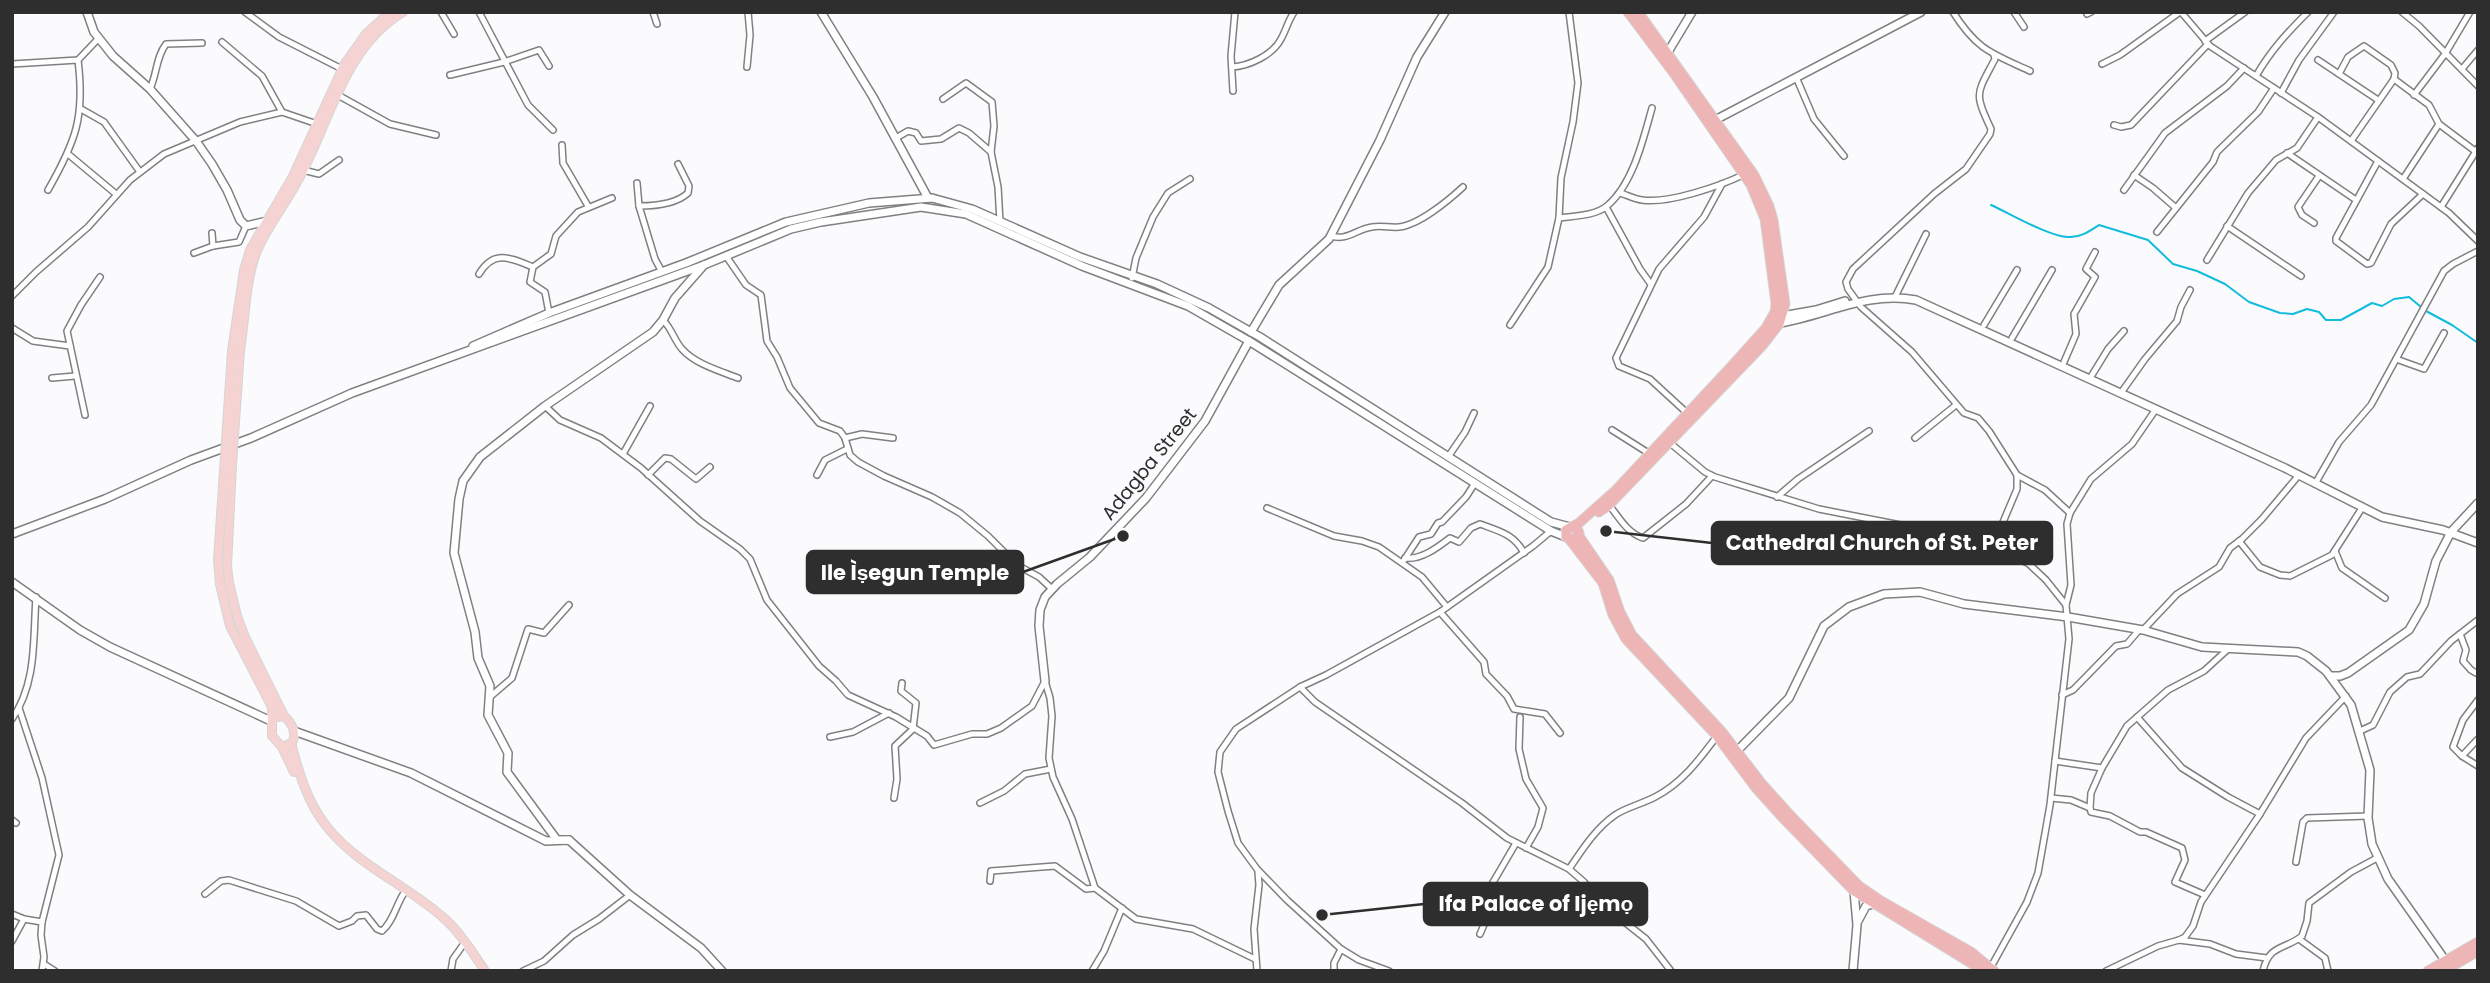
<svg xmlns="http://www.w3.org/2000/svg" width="2490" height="983" viewBox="0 0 2490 983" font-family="Poppins,sans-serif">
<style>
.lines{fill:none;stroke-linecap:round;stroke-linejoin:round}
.stream{stroke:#12bcdc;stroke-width:2}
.street-casing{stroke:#7f8081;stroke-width:8}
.secondary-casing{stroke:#7f8081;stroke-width:10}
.primary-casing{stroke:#d5d5d5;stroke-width:10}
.highway-casing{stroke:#d5d5d5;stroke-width:11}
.street{stroke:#fff;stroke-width:5}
.secondary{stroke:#fff;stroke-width:7}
.primary{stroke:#f5d3d3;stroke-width:8}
.highway{stroke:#eeb5b6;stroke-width:9}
.primary-bridge-casing{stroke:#d5d5d5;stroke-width:10;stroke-linecap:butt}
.primary-bridge{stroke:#f5d3d3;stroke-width:8}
.labels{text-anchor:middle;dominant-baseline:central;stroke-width:5;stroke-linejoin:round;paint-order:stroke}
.street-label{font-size:19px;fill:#2e2e2f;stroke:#fbfbfd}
.leader{fill:none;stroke:#2e2e2f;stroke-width:2.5}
.callout-dot{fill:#2e2e2f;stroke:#fbfbfd;stroke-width:2.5}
.callout{fill:#2e2e2f;stroke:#2e2e2f;stroke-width:2.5}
.callout-label{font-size:21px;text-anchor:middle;font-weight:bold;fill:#fff}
</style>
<rect width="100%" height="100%" fill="#fbfbfd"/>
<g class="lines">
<g class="stream">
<path d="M1991,205C2009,213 2050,237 2068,237C2080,238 2090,231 2099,225L2148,240L2173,264L2197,271L2225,284L2249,302L2280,313L2293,314L2307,309L2319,312L2326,320H2341L2372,303L2382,306L2394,299L2409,297L2421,307"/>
<polyline points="2426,311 2452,325 2478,343"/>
</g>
<g class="street-casing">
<g id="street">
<polyline points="245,12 279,37 342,69"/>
<polyline points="441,12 454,34"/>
<polyline points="479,12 528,105 553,130"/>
<polyline points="653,12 657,24"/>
<path d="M1953,12C1977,50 1991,53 2030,71"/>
<polyline points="2014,12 2024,27"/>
<polyline points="2181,12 2210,46 2318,117 2449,213 2478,241"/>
<polyline points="2402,12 2419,26 2478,86"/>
<polyline points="2087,14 2091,12"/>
<polyline points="2205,41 2245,12"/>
<polyline points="222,42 262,76 282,112"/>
<polyline points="2318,60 2378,100"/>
<polyline points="12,64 78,60 98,39"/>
<polyline points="2102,64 2120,55 2180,12"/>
<polyline points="747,67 750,35 748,12"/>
<path d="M1232,67C1249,66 1273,55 1281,39C1286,30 1288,21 1294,12"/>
<polyline points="2462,69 2478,50"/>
<polyline points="2339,74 2348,57 2364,46 2391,65 2395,73 2394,79 2351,141"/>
<polyline points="450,75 504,62 539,50 549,66"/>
<path d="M2256,76C2271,50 2287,33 2308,12"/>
<polyline points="1796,77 1814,119 1844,156"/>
<polyline points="2394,79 2429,105 2439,124 2475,151"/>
<path d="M150,89C157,74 156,57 166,44L202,43"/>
<polyline points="1233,91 1231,56 1235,12"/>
<polyline points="2281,93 2299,60 2334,12"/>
<polyline points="336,94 390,124 436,135"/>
<polyline points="2414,95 2445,54 2470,12"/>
<polyline points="943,99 966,83 992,102 994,126 991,152 998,187 1000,222"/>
<polyline points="81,109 104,122 140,172"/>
<polyline points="2114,125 2121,127 2131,125 2208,44"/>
<polyline points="896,138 908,131 916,133 921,141 941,139 959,128 969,133 991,152"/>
<polyline points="562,145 563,163 588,206"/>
<polyline points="2287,153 2356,200"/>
<polyline points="68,154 116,194"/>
<polyline points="2378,161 2336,238 2336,241 2367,264 2371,263 2391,224 2423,194"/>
<polyline points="303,170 319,174 339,160"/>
<polyline points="2134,175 2153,188 2176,208"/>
<polyline points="2403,179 2439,124"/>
<path d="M637,183L639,206C655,206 676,204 688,193L689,186L678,164"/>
<path d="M48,190C76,141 85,117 78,60"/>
<polyline points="2124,190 2165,133 2227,86 2244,68"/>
<path d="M1620,193C1627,195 1634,199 1642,200C1669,204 1720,186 1745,174"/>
<polyline points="639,206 655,259 662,272"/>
<polyline points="1606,207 1640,269 1650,283"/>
<polyline points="2441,207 2478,148"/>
<path d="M1559,218C1573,216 1595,216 1607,206C1633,184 1643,140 1652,108"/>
<polyline points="2314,223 2302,215 2298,207 2319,176"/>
<polyline points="2227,226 2301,276"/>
<polyline points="2157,232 2213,162 2217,152 2258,112 2274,88"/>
<polyline points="212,233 213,246"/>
<path d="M1331,236C1347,241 1357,229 1372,227C1381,225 1390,228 1399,227C1419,225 1449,200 1463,187"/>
<polyline points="194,253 213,246 239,242 246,226"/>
<polyline points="726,256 746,285 761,295 767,341 777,357 790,388 819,423 840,431 845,438 850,455 858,462 884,476 932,497 960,513 988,536 1017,565 1039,577 1052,589"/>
<polyline points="2207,260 2248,193 2276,160 2297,148 2318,117"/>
<path d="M479,274C494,249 510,258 533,267"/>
<polyline points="1132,278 1136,258 1153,217 1168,193 1190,179"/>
<polyline points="12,296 36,272 88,227 130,180 164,154 240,122 282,112 320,125"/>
<polyline points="1895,297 1926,234"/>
<polyline points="549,313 545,292 530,282 533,267 551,254 556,236 578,212 612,198"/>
<path d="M663,320C672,329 674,340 682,349C695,364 720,371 738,378"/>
<polyline points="1510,325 1548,267 1559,218 1561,178 1573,122 1578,83 1569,12"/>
<polyline points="1984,325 2017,270"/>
<polyline points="12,328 33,341 70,346"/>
<polyline points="2012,338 2052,270"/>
<polyline points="2396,359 2424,369 2444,333"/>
<polyline points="2064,362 2076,334 2074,314 2095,277 2086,269 2095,252"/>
<polyline points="2092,375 2108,349 2124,331"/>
<polyline points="52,378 75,376"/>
<polyline points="2123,390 2145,359 2177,321 2181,307 2190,290"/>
<polyline points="545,406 560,420 601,438 641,468 700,521 740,549 750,559 767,600 819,666 836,681 848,695 896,717 927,736 934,745 972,734 987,734 1001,728 1032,706 1045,681"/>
<polyline points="1687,413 1650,379 1619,366 1616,358 1659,269 1704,217 1722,184"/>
<polyline points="85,415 67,331 81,305 100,277"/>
<polyline points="1612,430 1650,454"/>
<polyline points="845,438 862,434 893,438"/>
<polyline points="1915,438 1956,405"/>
<polyline points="1670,443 1705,472 1715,477 1819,509 1921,529 1993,546 2029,564 2046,580 2066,605 2069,639 2050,805 2038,873 2027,902 1991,967"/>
<polyline points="623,454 650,406"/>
<polyline points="1448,457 1465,432 1474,413"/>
<polyline points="648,475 665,458 671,459 696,479 710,467"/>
<polyline points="817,475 825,460 847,449"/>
<polyline points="2017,475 2045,490 2070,513"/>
<polyline points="2315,484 2339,442 2371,405 2444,271 2453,264 2478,251"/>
<polyline points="1777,497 1798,479 1869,431"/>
<path d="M1609,505C1619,517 1627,533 1643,538L1686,504L1712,476"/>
<polyline points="1267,508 1334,536 1362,541 1379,547 1422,577 1447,607"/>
<polyline points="2239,541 2260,567 2280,575 2290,576 2332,555 2362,508"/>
<path d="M1993,546L2017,489V475L1989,431L1978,418L1964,413L1912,352L1861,307L1848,289L1846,282L1853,269L1934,194L1966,169L1990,134L1991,129C1974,92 1976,95 1995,59L1994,55"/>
<polyline points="2335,551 2342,568 2385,598"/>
<path d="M1405,558C1421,560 1437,548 1450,538L1459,542L1471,528L1480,524C1499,531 1514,534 1524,553"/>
<polyline points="1404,560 1419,537 1431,534 1438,523 1442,522 1466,497 1475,483"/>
<polyline points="2066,605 2071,585 2067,524 2070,513 2091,479 2132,444 2156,409"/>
<polyline points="1440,612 1484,662 1486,674 1507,696 1514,709 1545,714 1560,733"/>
<polyline points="2143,630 2177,594 2219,567 2230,548 2242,539 2262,519 2299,475"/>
<polyline points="2460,634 2466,650 2463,661 2471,670 2478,674"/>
<polyline points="1045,681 1050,698 1052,716 1049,758 1053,777 1072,819 1095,888 1136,919 1193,929 1255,959"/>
<polyline points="1300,687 1315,702 1462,803 1507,838 1569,869 1584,882 1603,905 1646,939 1671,971"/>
<polyline points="2062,695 2073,690 2116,646 2127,644 2139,630"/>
<polyline points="491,696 512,678 528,629 544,633 569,605"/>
<polyline points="2478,700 2463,720 2453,747 2462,756 2478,766"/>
<polyline points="19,708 42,778 59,855 42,922 41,935 44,957 42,971"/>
<polyline points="1520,717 1519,749 1526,779 1543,808 1538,827 1526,848"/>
<polyline points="2137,717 2182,768 2228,797 2260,814"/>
<path d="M12,719C37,683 33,639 36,597"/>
<polyline points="2360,731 2373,725 2390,692 2407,677 2420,674 2451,641 2478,620"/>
<polyline points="830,737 853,732 889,713"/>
<polyline points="2462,756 2478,739"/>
<polyline points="2055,761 2102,768"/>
<polyline points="894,798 897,779 895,746 913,729 916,703 901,691 902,683"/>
<polyline points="2051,798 2071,800 2090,808 2091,812 2110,816 2140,832 2146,832 2182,848 2185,860 2175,882 2205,895"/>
<polyline points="980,803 1004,791 1025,774 1051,769"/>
<polyline points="2090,808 2091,793 2102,768 2127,726 2168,690 2204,671 2227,650"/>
<polyline points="12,820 16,823"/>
<polyline points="2296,862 2303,822 2307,818 2368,816"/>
<path d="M1569,869C1582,850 1595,829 1615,815C1627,807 1642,804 1655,797C1682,783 1699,760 1717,736"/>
<polyline points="990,881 991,871 1055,866 1086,889 1095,888"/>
<path d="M205,894L221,881L229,880L296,901L339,926L352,921L357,916L366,915L377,929L382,931C393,922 396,905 404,893"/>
<polyline points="12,914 24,919 42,922"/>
<polyline points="1480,934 1489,913 1492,884 1516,843"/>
<polyline points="2299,939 2325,958 2328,971"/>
<polyline points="2179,940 2185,937 2193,926 2201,902 2260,814 2306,738 2346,696"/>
<polyline points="12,941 24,919"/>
<polyline points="44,964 55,971"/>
<polyline points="451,971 453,959 463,945"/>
<polyline points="523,971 544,961 573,935 599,919 630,895"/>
<polyline points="1092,971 1104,951 1122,908"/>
<polyline points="1257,971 1254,929 1259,885 1258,872"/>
<polyline points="1334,971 1334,963 1341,949"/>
<polyline points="1389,971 1359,960 1341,949 1287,900 1257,869 1238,843 1228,811 1218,772 1220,752 1236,729 1300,687 1326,675 1440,612 1533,546 1551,531"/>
<polyline points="2106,971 2158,946 2179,940 2210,944 2236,954 2267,958"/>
<path d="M2263,971C2269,944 2285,950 2302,936L2307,921L2309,903L2351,872L2377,858"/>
</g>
</g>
<g class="secondary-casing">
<g id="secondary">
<polyline points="87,12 94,32 113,56 150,89 196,141 212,164 227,190 240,220 246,226 267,221"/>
<polyline points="821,12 873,97 928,198"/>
<polyline points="1668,52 1692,12"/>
<polyline points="1717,119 1921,12"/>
<polyline points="1782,316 1816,310 1845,301"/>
<path d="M1780,323C1827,315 1867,291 1916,300L2285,468L2382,517L2443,530L2478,543"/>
<polyline points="1251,332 1279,285 1329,239 1380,140 1417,57 1445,12"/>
<polyline points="473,346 549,313 686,263 786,222 869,203 932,198 972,209 1080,257 1157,284 1209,308 1260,337 1535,512 1551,522 1570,527"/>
<polyline points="12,534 105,499 191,460 251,438 352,393 704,265 791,229 821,222 921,207 966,214 1082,266 1188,306 1249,341 1551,531 1566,537"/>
<polyline points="12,582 80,630 110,647 271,721"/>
<polyline points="2331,676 2340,676 2348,673 2409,630 2424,604 2436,561 2451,532 2478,503"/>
<polyline points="1045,681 1039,626 1040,610 1045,597 1057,584 1090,557 1146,498 1205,421 1249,341"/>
<polyline points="294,731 411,773 546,841 569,840 630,895 701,948 722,971"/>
<polyline points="1737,751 1789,698 1824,626 1849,607 1884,594 1920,592 1964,604 2068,617 2143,630 2202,647 2298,652 2307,656 2326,671 2351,705 2370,770 2368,818 2372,844 2388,879 2445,960"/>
<polyline points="569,840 557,840 507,772 508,753 488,715 490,686 478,658 475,632 454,553 459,499 463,481 480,457 545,406 653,332 663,320 675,298 704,265"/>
<polyline points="1858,921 1866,906 1873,904"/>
<polyline points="1853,971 1857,925 1854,891"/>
</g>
</g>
<g class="primary-casing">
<g id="primary">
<polyline points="232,351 244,270 250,250 292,178 344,65 366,34 390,12"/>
<path d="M240,351C245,320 245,286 255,256C265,229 284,207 297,182C330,124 342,49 403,12"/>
<polyline points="229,583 237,616 245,637 284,716"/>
<path d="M220,584L230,626L272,707V736L282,747L292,743C297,733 292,723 284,716L272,718"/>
<path d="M291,743C299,773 307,802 327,827C358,866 409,886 446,920C461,934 473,953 485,971"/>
<polyline points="282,747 294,772"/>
</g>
</g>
<g class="highway-casing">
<g id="highway">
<polyline points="1599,512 1609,505 1762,346 1779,324 1785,304 1773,220 1769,206 1754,175 1638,12"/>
<polyline points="1571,527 1577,528 1579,533 1574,540 1566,537 1566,530 1579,523 1616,490 1729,369 1766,328 1775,312 1776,304 1765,219 1751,185 1673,72 1628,12"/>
<polyline points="1579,536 1609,580 1620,612 1632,635 1722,732 1762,784 1789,814 1859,886 1881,901 1971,952 1994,971"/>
<polyline points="1570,540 1603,583 1613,615 1626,639 1717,736 1756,788 1784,819 1854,891 1984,971"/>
<polyline points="2428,971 2478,942"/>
<polyline points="2444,971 2478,951"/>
</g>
</g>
<use href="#street" class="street"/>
<use href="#secondary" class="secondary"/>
<use href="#primary" class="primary"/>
<use href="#highway" class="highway"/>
<g class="primary-bridge-casing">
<g id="primary-bridge">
<polyline points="229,583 227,566 232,465 240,351"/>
<polyline points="220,584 218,560 232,351"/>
</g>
</g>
<use href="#primary-bridge" class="primary-bridge"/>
</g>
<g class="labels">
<g class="street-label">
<text transform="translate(1149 464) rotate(-51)">Adagba Street</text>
</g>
</g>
<path class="leader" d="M1606 531L1712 543M1123 536L1023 572M1322 915L1424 904"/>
<g class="callout-dot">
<circle cx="1606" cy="531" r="7"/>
<circle cx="1123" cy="536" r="7"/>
<circle cx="1322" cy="915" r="7"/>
</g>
<g class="callout">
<rect x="1712" y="522" width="340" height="42" rx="7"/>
<rect x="807" y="551" width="216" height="42" rx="7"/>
<rect x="1424" y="883" width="223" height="42" rx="7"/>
</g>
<g class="callout-label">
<text x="1882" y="550">Cathedral Church of St. Peter</text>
<text x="915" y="580">Ile Ìṣegun Temple</text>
<text x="1536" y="911">Ifa Palace of Ijẹmọ</text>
</g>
<rect width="2490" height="983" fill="none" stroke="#2e2e2f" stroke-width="28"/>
</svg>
